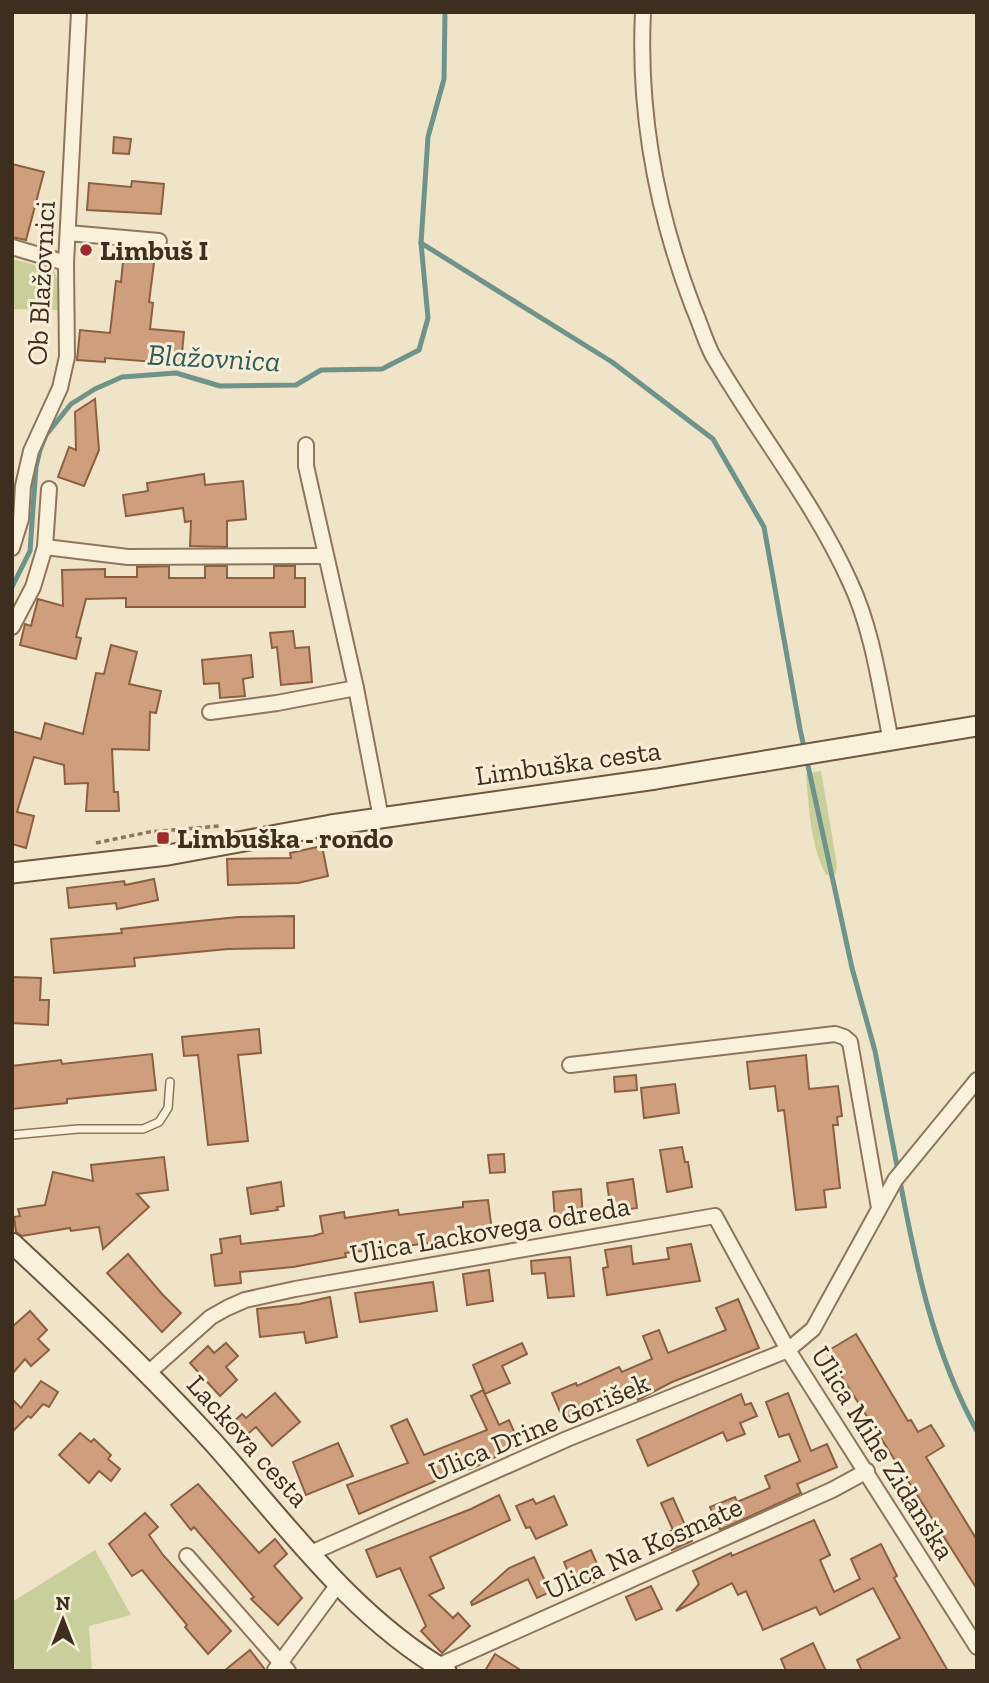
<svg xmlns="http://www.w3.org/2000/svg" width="989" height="1683" viewBox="0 0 989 1683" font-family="'Zilla Slab',serif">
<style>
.green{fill:#c9cf9b}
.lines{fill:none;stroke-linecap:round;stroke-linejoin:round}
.stream{stroke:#6f938a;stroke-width:5}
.building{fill:#cf9f7d;stroke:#8d5f41;stroke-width:2}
.lane-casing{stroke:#8d765c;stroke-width:10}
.street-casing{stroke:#8d765c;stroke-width:18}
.secondary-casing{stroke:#6f573f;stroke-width:23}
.path{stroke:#8d765c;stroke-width:3.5;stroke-dasharray:5 3.5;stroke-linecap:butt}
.lane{stroke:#faf1dc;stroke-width:7}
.street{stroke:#faf1dc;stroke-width:14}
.secondary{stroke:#faf1dc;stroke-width:19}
.poi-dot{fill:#9e2a2b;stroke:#f7eed8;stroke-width:2.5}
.labels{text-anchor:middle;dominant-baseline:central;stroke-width:6;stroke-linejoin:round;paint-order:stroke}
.poi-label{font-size:28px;font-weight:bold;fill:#3d2e20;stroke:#f7eed8;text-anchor:start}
.street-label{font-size:28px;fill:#3d2e20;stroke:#f7eed8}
.water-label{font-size:30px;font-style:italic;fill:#2f5d5a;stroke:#f7eed8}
</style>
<rect width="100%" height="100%" fill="#f0e4c8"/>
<g class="green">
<polygon points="12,259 54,270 59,284 58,310 12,309"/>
<path d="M821,771L837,865L836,874L826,875C810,843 809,809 806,774Z"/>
<polygon points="95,1550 131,1615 89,1626 92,1671 12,1671 12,1602"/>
</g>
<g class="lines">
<g class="stream">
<polyline points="421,243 612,362 713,439 764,527 800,729 852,968 875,1051 898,1171"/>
<polyline points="12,587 30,551 36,467 40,450 46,435 71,404 95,389 122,377 176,373 220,386 296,385 321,370 382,369 419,350 428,318 421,243 428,137 444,79 445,12"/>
<path d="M900,1181C916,1266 934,1354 977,1431"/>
</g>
</g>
<g class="building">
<polygon points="114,137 131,139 129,154 113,153"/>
<polygon points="12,164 44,172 26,240 12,237"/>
<polygon points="132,181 164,184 161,214 87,210 89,183 131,187"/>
<polygon points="124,251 155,255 149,302 153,303 150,329 184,332 181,364 105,358 105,362 77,360 80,330 110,333 116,281 121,282"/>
<polygon points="95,399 99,450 84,486 58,477 69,447 76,450 75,412"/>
<polygon points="204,474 205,485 243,481 246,519 227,521 227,547 190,546 191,521 185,522 183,508 126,516 123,495 148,491 147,483"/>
<polygon points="169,566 169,578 205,578 205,566 227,566 227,578 274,578 274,566 295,566 295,578 305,578 305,607 126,607 126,598 86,599 76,637 81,638 76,659 20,645 25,624 31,626 38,599 63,606 62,570 105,569 105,577 137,577 137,567"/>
<polygon points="293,631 295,648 309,647 312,682 281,685 277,647 272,648 270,633"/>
<polygon points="111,645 137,652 129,684 161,691 156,713 150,712 149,750 112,749 114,792 118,792 119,811 86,811 88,783 65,784 64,765 34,757 17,812 34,816 26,848 12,844 12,731 41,739 45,723 83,734 96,673 104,674"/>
<polygon points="251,655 253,677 243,679 245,696 220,698 219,683 204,684 202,660"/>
<polygon points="322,846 328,876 298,883 228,885 227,859 291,858 290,853"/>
<polygon points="154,879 158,900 117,909 116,903 69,908 67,888 124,881 125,885"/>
<polygon points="294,916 294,948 228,949 134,958 135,966 54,973 51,939 122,933 121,929 238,917"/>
<polygon points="12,977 41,978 40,1000 49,1000 48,1025 12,1023"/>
<polygon points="259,1029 261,1053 238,1055 248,1141 208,1145 198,1055 184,1056 182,1037"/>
<polygon points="152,1054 156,1090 67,1099 67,1103 12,1109 12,1066 61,1060 62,1064"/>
<polygon points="806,1055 809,1089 838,1086 842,1116 837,1117 838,1125 833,1125 840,1188 824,1190 826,1207 796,1210 784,1110 778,1111 775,1086 750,1089 747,1062"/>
<polygon points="636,1075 637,1090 615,1092 614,1077"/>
<polygon points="675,1084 679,1113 644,1118 641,1088"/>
<polygon points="682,1147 685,1162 688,1162 692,1187 667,1192 660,1150"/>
<polygon points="504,1154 505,1172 490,1173 488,1155"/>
<polygon points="164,1157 168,1190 137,1194 149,1207 103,1249 99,1227 71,1231 70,1228 22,1236 16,1232 14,1217 20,1216 18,1209 45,1205 53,1172 93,1181 91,1165"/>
<polygon points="633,1179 637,1208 611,1212 607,1183"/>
<polygon points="281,1182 284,1206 277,1207 278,1210 251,1214 247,1188"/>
<polygon points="581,1189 583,1218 555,1220 553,1192"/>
<polygon points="488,1200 492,1231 446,1237 446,1241 345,1253 346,1257 293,1267 240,1272 241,1283 215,1286 211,1255 222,1253 220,1239 240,1236 241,1244 313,1236 323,1233 320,1216 344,1212 345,1218 398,1210 399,1215 463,1207 463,1202"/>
<polygon points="691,1244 700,1281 607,1295 603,1268 608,1267 605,1250 631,1246 633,1264 669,1259 667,1248"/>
<polygon points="128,1254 162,1294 181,1313 162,1332 107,1273"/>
<polygon points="570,1257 574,1296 548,1298 545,1273 532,1274 531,1261"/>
<polygon points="489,1270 493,1301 467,1305 463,1274"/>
<polygon points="433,1282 437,1311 360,1322 355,1293"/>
<polygon points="330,1297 337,1337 306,1343 304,1332 260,1337 257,1309 299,1304"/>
<polygon points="738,1299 759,1348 672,1382 638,1400 633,1390 563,1419 552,1393 576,1383 577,1386 619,1367 622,1372 652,1359 643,1336 659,1330 668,1353 726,1330 716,1308"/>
<polygon points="30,1311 47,1330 38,1339 49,1350 31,1366 25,1359 12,1374 12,1327"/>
<polygon points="856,1334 908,1421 911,1420 918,1432 931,1425 944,1446 926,1457 977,1540 977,1589 826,1352"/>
<polygon points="226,1343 238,1356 226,1367 237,1380 220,1396 190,1363 208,1346 214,1353"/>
<polygon points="522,1343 527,1354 502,1366 510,1383 485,1394 473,1365"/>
<polygon points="41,1381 58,1392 49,1407 43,1404 31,1418 28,1416 12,1432 12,1399 21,1408"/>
<polygon points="483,1390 499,1425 509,1420 520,1445 473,1468 447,1476 359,1514 347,1485 408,1463 391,1426 407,1419 424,1455 487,1430 471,1396"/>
<polygon points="275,1393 300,1422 272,1446 256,1427 243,1438 230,1425 242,1414 246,1418"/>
<polygon points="788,1393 811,1451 827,1444 837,1467 797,1484 801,1493 720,1530 710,1507 735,1497 737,1502 770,1488 765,1476 800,1461 789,1434 779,1437 766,1402"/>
<polygon points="741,1394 745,1405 751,1403 757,1416 740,1423 745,1434 727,1441 723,1432 648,1466 637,1440"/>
<polygon points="80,1433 91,1442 94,1439 111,1455 108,1459 120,1469 111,1481 99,1471 89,1483 59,1455"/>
<polygon points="338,1443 353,1476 306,1495 293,1462"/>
<polygon points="198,1484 259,1553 275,1539 287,1554 274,1566 302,1598 278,1625 251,1599 254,1597 194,1527 191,1530 171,1505"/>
<polygon points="499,1495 510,1520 430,1557 444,1588 429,1595 453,1618 458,1613 470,1626 442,1653 421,1631 426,1626 400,1568 377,1577 366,1550 471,1509"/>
<polygon points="554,1496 567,1525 536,1539 530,1527 526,1528 516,1506 533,1499 536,1504"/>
<polygon points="673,1498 692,1541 672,1550 664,1534 673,1530 661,1503"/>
<polygon points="145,1513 158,1527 149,1535 163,1555 231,1631 208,1654 185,1627 187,1625 142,1570 132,1576 109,1544"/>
<polygon points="814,1520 830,1555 820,1560 834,1592 860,1579 851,1559 881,1544 897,1576 894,1578 948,1671 862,1671 857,1660 900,1638 873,1588 820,1615 816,1607 763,1630 746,1591 738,1595 732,1583 676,1611 699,1584 693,1571 731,1553 732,1556"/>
<polygon points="591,1550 603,1578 576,1590 564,1562"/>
<polygon points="534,1557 550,1592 537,1598 528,1579 472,1605 471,1602 509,1568"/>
<polygon points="651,1586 662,1609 636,1620 626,1597"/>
<polygon points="813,1643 826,1671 786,1671 781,1659"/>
<polygon points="250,1650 266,1671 224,1671"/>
<polygon points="495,1654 522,1671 485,1671"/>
</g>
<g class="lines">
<g class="lane-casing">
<polyline id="lane" points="12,1135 78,1129 143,1129 159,1122 168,1108 170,1082"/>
</g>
<g class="street-casing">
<g id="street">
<path d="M643,12C638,113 657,213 693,307C700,323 705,341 713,356C757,432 814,502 850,582C873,631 880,688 891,741"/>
<polyline points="68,233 159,241"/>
<polyline points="12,247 66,263"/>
<polyline points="306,445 306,466 356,688 381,818"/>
<polyline points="45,547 128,557 325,556"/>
<polyline points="12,548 21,519 23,486 31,451 60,388 67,357 66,263 79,12"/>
<polyline points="12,627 33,587 45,547 49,489"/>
<polyline points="210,712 277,703 356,688"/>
<polyline points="570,1065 835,1034 844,1037 850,1042 879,1208"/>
<polyline points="147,1374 211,1317 227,1308 245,1300 295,1289 715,1216 788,1350 977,1647"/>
<polyline points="311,1553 567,1439 788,1350 813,1329 895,1180 977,1080"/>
<polyline points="187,1556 288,1671"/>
<polyline points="438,1666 832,1490 867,1471"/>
<polyline points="275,1670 339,1583"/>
</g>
</g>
<g class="secondary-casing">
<g id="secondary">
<polyline points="12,873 168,855 331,825 656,779 977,726"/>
<path d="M12,1243C81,1307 149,1372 212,1441C284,1521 351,1616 446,1671"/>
</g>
</g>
<polyline class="path" points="96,843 149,832 220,826"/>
<use href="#lane" class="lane"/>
<use href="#street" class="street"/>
<use href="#secondary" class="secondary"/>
</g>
<g class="poi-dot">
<circle cx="86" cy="250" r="7"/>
<rect x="156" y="831" width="14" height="14" rx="3.5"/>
</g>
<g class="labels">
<g class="poi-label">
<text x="100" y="250">Limbuš I</text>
<text x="177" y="838">Limbuška - rondo</text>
</g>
<g class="street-label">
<text transform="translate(41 283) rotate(-87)">Ob Blažovnici</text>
<text transform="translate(568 763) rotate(-8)">Limbuška cesta</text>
<text transform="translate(490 1230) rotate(-10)">Ulica Lackovega odreda</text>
<text transform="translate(539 1427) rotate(-23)">Ulica Drine Gorišek</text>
<text transform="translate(248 1441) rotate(48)">Lackova cesta</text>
<text transform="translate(883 1453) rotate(58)">Ulica Mihe Zidanška</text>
<text transform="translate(643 1548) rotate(-24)">Ulica Na Kosmate</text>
</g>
<g class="water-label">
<text transform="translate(214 358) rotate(3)">Blažovnica</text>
</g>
</g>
<rect width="989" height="1683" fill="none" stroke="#3d2e20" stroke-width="28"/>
<g transform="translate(63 1620)" stroke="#f7eed8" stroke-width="5" paint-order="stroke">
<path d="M0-5L12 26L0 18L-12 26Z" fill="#3d2e20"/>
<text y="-10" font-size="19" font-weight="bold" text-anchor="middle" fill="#3d2e20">N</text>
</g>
</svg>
